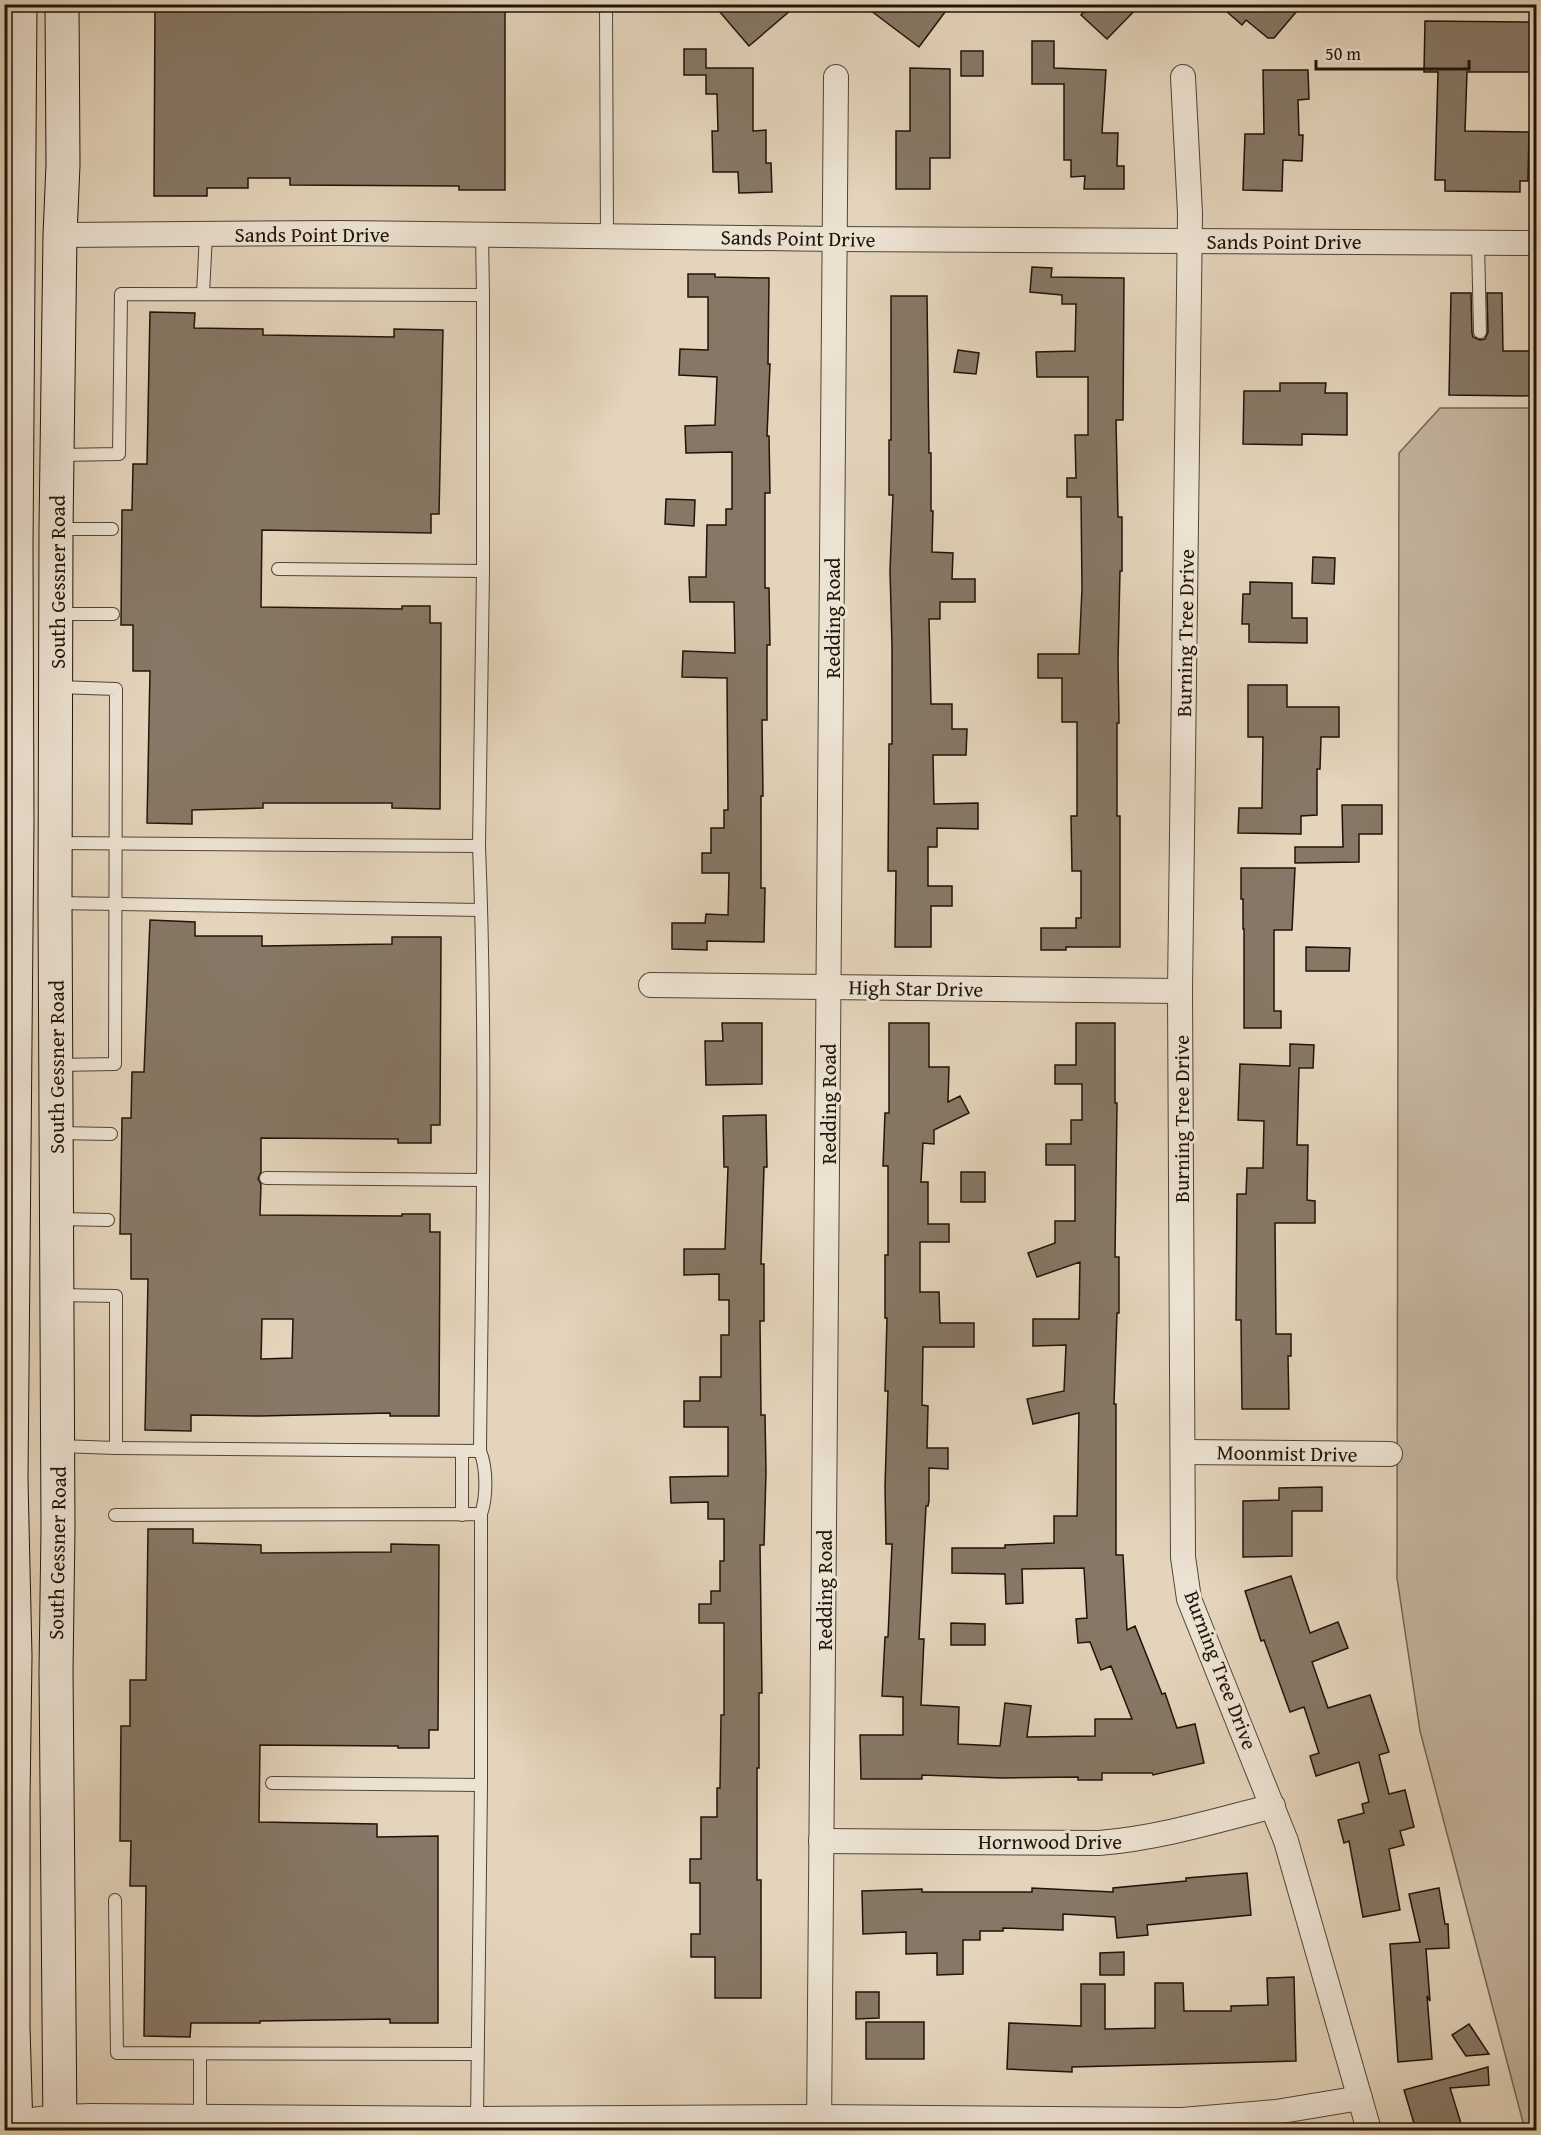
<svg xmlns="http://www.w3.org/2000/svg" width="1541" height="2135" viewBox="0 0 1541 2135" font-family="'Gentium Book Plus',serif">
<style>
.green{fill:#c3b39d;stroke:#726454;stroke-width:1.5}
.building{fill:#867866;stroke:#20140a;stroke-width:1.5;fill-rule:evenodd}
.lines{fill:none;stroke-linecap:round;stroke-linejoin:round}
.lane-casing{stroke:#514436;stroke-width:14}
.street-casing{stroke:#514436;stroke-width:26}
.secondary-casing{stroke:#20140a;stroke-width:35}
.lane{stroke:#ede3d3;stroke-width:12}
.street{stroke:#ede3d3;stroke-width:24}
.secondary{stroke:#ede3d3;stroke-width:33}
.labels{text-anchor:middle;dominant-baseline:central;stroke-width:6;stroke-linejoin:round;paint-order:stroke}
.street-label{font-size:21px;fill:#20140a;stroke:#ede3d3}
</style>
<rect width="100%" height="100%" fill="#e4d4bb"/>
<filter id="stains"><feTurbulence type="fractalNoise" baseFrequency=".00333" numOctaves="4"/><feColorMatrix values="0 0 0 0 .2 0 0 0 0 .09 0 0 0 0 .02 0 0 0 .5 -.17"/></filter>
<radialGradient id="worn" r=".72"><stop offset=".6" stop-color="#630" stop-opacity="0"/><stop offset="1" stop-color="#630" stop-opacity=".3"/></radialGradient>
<polygon class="green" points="1440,408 1536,408 1536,2130 1525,2130 1420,1731 1397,1578 1399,453"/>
<g class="building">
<polygon points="155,4 505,4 505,190 459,190 459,186 290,185 290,178 248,178 248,188 207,188 207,196 154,196"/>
<polygon points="713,4 798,4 749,46"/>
<polygon points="862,4 951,4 919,47"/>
<polygon points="1091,4 1141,4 1107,39 1081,15"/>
<polygon points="1218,4 1303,4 1274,38 1268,38 1246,20 1242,25"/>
<polygon points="1425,21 1536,22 1536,72 1467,72 1465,131 1529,132 1528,181 1520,181 1520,192 1445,191 1445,180 1435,180 1438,72 1424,72"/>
<polygon points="1032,41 1054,41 1054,68 1106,70 1102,133 1118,133 1117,166 1124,166 1124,189 1084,189 1085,176 1071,177 1071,160 1064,160 1064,84 1032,84"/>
<polygon points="684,49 706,49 706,68 753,68 753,131 766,130 766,163 771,163 772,192 739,193 738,172 713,172 712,131 718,131 717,94 706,94 706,75 684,75"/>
<rect x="961" y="51" width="22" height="25"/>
<polygon points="910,68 950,69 950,158 930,158 930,189 896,189 896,131 910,131"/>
<polygon points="1263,70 1308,70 1309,99 1298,100 1299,135 1303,135 1302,161 1283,160 1282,191 1243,190 1245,134 1264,134"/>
<polygon points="1032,267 1052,268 1051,277 1124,278 1123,420 1116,420 1118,517 1122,517 1122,571 1120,571 1118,661 1119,723 1117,723 1117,816 1120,816 1120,947 1066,947 1066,950 1041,950 1041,928 1076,928 1076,918 1081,918 1081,871 1072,871 1071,816 1077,816 1077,722 1062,722 1062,678 1038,678 1038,654 1079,654 1082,589 1081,497 1067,497 1067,478 1076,478 1075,435 1088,435 1088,377 1037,377 1036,352 1075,351 1076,304 1062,304 1062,295 1030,292"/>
<polygon points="688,274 715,274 715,277 769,278 768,364 770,364 767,436 769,436 770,493 765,493 765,588 769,588 770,645 767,645 767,720 762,720 763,796 761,796 761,888 765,888 764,942 707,941 707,950 672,949 672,923 705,923 706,914 728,915 729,873 702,873 702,853 711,853 711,828 724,828 724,810 728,810 727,678 682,677 683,651 735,653 734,602 690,602 689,577 706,577 707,525 726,525 726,509 732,509 732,452 686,453 685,426 715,425 717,377 679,375 680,349 708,350 708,297 688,297"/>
<polygon points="1451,293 1471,293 1472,333 1473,337 1480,340 1485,339 1488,332 1487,293 1502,293 1503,351 1536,351 1536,396 1449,395"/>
<polygon points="891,296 927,296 929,453 931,453 931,511 933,511 932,552 953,553 952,579 975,579 975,602 940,602 940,619 929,619 931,704 952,704 952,729 967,729 966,755 933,755 934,804 978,803 978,829 937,828 937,847 928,847 928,886 952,886 952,906 931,906 931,947 895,947 896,871 888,871 889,744 892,744 892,646 890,570 893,495 889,495 889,440 891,440"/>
<polygon points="150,312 195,313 194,328 263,329 263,335 394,337 394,329 443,330 439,514 431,514 431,533 262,530 261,607 402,609 402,606 430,606 430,623 441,623 440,809 392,808 392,803 263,803 263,808 192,810 192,824 147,823 150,671 133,671 133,625 121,625 122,510 132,510 133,464 147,464"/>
<polygon points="958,350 979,353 976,374 954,372"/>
<polygon points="1280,383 1326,383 1325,393 1347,393 1347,435 1302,434 1302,445 1243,444 1244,391 1280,391"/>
<polygon points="666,499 695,500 694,526 665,524"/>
<polygon points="1313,557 1335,558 1334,584 1312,583"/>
<polygon points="1250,582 1292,583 1292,618 1307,618 1307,643 1249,642 1249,624 1242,624 1243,594 1250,594"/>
<polygon points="1248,685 1287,685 1287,707 1339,707 1339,737 1321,737 1320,769 1317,769 1317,815 1301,816 1301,834 1238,833 1239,808 1262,808 1263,737 1248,737"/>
<polygon points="1342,805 1382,805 1382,834 1359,834 1359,862 1295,863 1295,847 1343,847"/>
<polygon points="1241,868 1295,868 1292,930 1274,930 1274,1011 1281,1011 1281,1028 1244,1028 1244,929 1243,929 1243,899 1241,899"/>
<path d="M150,920L195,922V936H262V946L392,944V937H441L440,1125H431V1143H398V1139L261,1138V1172L258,1179L261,1184L260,1215L402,1216V1214H430V1232H440L439,1416H390V1413L260,1416L191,1415V1431L145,1430L148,1279H131V1234H120L122,1118H131L132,1072H144ZM262,1319H293L292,1358L261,1359Z"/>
<polygon points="1306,947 1350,948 1349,971 1306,971"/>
<polygon points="722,1023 762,1023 762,1084 706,1085 705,1041 723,1041"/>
<polygon points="889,1023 929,1023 929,1067 949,1067 948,1102 960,1096 969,1113 934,1130 934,1144 923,1143 921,1182 928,1182 928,1224 949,1224 949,1242 920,1242 920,1292 939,1292 940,1323 974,1323 974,1347 923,1347 922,1405 928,1406 927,1448 948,1448 948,1469 929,1468 929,1501 928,1506 926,1506 919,1639 924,1639 921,1705 959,1707 958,1744 1000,1746 1005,1703 1031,1706 1027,1737 1095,1736 1095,1719 1132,1719 1111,1666 1101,1670 1090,1642 1078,1643 1076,1619 1087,1618 1084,1568 1022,1569 1023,1603 1006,1604 1005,1574 952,1573 952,1548 1005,1548 1005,1545 1054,1543 1054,1516 1077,1516 1079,1413 1033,1424 1027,1399 1064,1391 1066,1345 1033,1346 1033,1319 1079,1319 1080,1262 1037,1277 1028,1253 1055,1243 1055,1221 1075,1221 1075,1165 1046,1165 1046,1144 1071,1144 1071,1120 1082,1120 1082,1084 1055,1084 1055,1065 1076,1065 1076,1023 1115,1023 1115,1103 1117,1103 1115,1257 1119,1257 1119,1313 1117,1313 1114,1404 1116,1404 1116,1555 1123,1555 1127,1630 1135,1626 1162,1694 1165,1693 1177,1728 1195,1724 1204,1763 1153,1775 1152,1773 1102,1773 1102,1780 1078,1780 1078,1777 1001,1778 922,1775 922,1779 861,1779 860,1735 903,1735 903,1697 882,1696 885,1637 888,1637 892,1544 886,1544 885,1486 888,1391 885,1391 887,1318 885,1318 885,1255 888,1255 888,1166 883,1166 885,1113 889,1113"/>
<polygon points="1290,1044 1314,1045 1313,1068 1299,1068 1297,1145 1308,1145 1307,1200 1315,1201 1315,1223 1275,1223 1276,1334 1291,1334 1291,1356 1288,1356 1289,1409 1242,1409 1241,1320 1236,1320 1237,1194 1246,1194 1247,1168 1263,1168 1264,1121 1238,1120 1240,1064 1290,1066"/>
<polygon points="766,1115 767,1167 764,1167 761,1264 764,1264 764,1321 760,1321 761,1415 765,1415 766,1472 764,1545 760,1545 762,1693 759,1693 759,1768 757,1768 757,1880 761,1880 761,1998 715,1998 715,1957 691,1957 691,1934 700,1934 700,1883 690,1883 690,1859 701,1859 701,1817 717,1817 717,1788 720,1788 721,1715 724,1715 724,1623 699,1623 699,1604 711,1604 711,1591 720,1591 720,1561 724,1561 724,1519 708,1519 708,1502 671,1503 670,1477 728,1476 728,1427 684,1427 684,1401 700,1401 700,1377 721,1377 721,1335 729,1335 729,1300 719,1300 719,1274 684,1275 684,1249 725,1249 728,1167 724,1167 723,1116"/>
<rect x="961" y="1172" width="24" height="30"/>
<polygon points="1322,1487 1322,1511 1292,1511 1292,1556 1243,1557 1243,1501 1279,1500 1279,1488"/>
<polygon points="148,1529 193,1529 193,1543 261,1545 261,1553 391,1552 391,1544 439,1545 438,1730 429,1730 429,1748 398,1748 398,1746 260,1745 259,1822 377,1824 377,1837 438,1836 438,2023 390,2023 390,2019 260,2021 260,2023 191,2023 190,2037 144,2036 146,1886 130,1886 131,1841 120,1841 121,1726 130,1726 130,1680 146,1680"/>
<polygon points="1291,1576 1310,1633 1338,1622 1348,1648 1312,1662 1328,1708 1370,1695 1389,1752 1379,1755 1389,1794 1405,1790 1414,1827 1400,1831 1404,1845 1389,1849 1400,1910 1363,1917 1349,1841 1344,1843 1338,1820 1364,1813 1362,1804 1369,1802 1359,1762 1316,1776 1310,1756 1319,1753 1304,1707 1290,1712 1264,1640 1261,1641 1245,1591"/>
<polygon points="951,1623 985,1624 985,1645 951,1645"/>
<polygon points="1247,1873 1251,1915 1147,1925 1148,1935 1117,1938 1115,1917 1063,1914 1063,1930 1003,1928 1003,1931 980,1931 980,1940 963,1940 963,1974 937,1975 937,1953 906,1954 906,1932 863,1934 862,1891 922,1889 922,1892 1032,1892 1032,1888 1113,1892 1113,1888 1186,1881 1186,1878"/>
<polygon points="1439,1888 1445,1924 1448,1924 1449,1948 1426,1949 1430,2001 1427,1996 1432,2059 1398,2062 1390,1944 1420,1942 1409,1894"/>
<polygon points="1124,1952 1124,1975 1100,1975 1100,1953"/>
<polygon points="1294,1977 1296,2061 1072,2067 1072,2072 1007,2069 1009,2023 1081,2026 1081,1984 1105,1984 1105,2029 1155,2028 1155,1983 1183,1983 1184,2011 1231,2011 1231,2006 1268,2005 1267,1978"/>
<polygon points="856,1992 879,1992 879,2018 856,2019"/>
<rect x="866" y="2022" width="58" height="37"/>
<polygon points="1469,2024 1489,2054 1466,2056 1452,2035"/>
<polygon points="1488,2067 1489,2085 1450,2088 1463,2130 1416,2130 1404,2090"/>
</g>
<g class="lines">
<g class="lane-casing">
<g id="lane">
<polyline points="606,4 607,236"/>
<polyline points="482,235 483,295"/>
<polyline points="1478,242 1480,332"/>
<polyline points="203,294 206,234"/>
<polyline points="56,529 112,529"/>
<polyline points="278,569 483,571"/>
<polyline points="57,614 113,614"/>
<polyline points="57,687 116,689 115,1064 57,1065"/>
<polyline points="57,843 479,846 483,571 483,295 121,294 119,454 59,455"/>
<polyline points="57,903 481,910"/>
<polyline points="59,1133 111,1134"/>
<polyline points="266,1178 483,1180"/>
<polyline points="59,1219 108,1220"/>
<polyline points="58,1295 116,1296 116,1448 59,1446"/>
<path d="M116,1448L480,1451C482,1250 487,1048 479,846"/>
<path d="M480,1451C487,1468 487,1497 481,1514"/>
<polyline points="115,1515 481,1514 481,1785 477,2119"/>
<polyline points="462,1515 462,1451"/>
<polyline points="272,1783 481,1785"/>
<polyline points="115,1900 117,2053 477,2054"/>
<polyline points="200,2054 200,2116"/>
</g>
</g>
<g class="street-casing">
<g id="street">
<polyline points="1183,77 1190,213 1180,991 1183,1557 1189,1599 1286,1841 1369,2130"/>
<polyline points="60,235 342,233 835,239 1536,243"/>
<polyline points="651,985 1180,991"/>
<polyline points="1183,1452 1390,1454"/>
<path d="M821,1841L1099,1843C1159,1838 1215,1821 1273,1806"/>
<polyline points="4,2123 59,2117 92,2116 477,2119 819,2117 1182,2120 1276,2112 1360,2098"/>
<polyline points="819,2130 836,77"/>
</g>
</g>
<g class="secondary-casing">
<g id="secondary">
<polyline points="16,2130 13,2027 13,1801 15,1656 11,1479 17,822 16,549 20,4"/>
<polyline points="60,2130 56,1671 58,1528 55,903 56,529 60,235 63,165 62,4"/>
</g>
</g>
<use href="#lane" class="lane"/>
<use href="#street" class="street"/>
<use href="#secondary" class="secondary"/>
</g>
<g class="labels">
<g class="street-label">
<text x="312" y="234">Sands Point Drive</text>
<text transform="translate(798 238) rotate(1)">Sands Point Drive</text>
<text x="1284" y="241">Sands Point Drive</text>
<text transform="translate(57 582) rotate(-90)">South Gessner Road</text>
<text transform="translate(832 618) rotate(-90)">Redding Road</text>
<text transform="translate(1185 633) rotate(-89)">Burning Tree Drive</text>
<text transform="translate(916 988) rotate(1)">High Star Drive</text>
<text transform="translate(56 1067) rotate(-90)">South Gessner Road</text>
<text transform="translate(828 1104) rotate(-90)">Redding Road</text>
<text transform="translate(1181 1119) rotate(-90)">Burning Tree Drive</text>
<text transform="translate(1287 1453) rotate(1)">Moonmist Drive</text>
<text transform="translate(57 1553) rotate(-89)">South Gessner Road</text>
<text transform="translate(824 1590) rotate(-90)">Redding Road</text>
<text transform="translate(1221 1670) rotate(69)">Burning Tree Drive</text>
<text x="1050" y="1841">Hornwood Drive</text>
</g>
</g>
<rect width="1541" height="2135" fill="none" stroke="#e4d4bb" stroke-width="24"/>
<rect x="6" y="6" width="1529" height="2123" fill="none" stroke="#20140a" stroke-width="3"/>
<rect x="12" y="12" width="1517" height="2111" fill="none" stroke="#20140a" stroke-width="1.5"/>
<path d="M1316 60v9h153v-9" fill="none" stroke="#20140a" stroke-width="3"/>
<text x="1325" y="60" font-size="18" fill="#20140a" stroke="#ede3d3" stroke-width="4.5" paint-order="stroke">50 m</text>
<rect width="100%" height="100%" filter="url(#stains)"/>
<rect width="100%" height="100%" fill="url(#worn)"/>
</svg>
